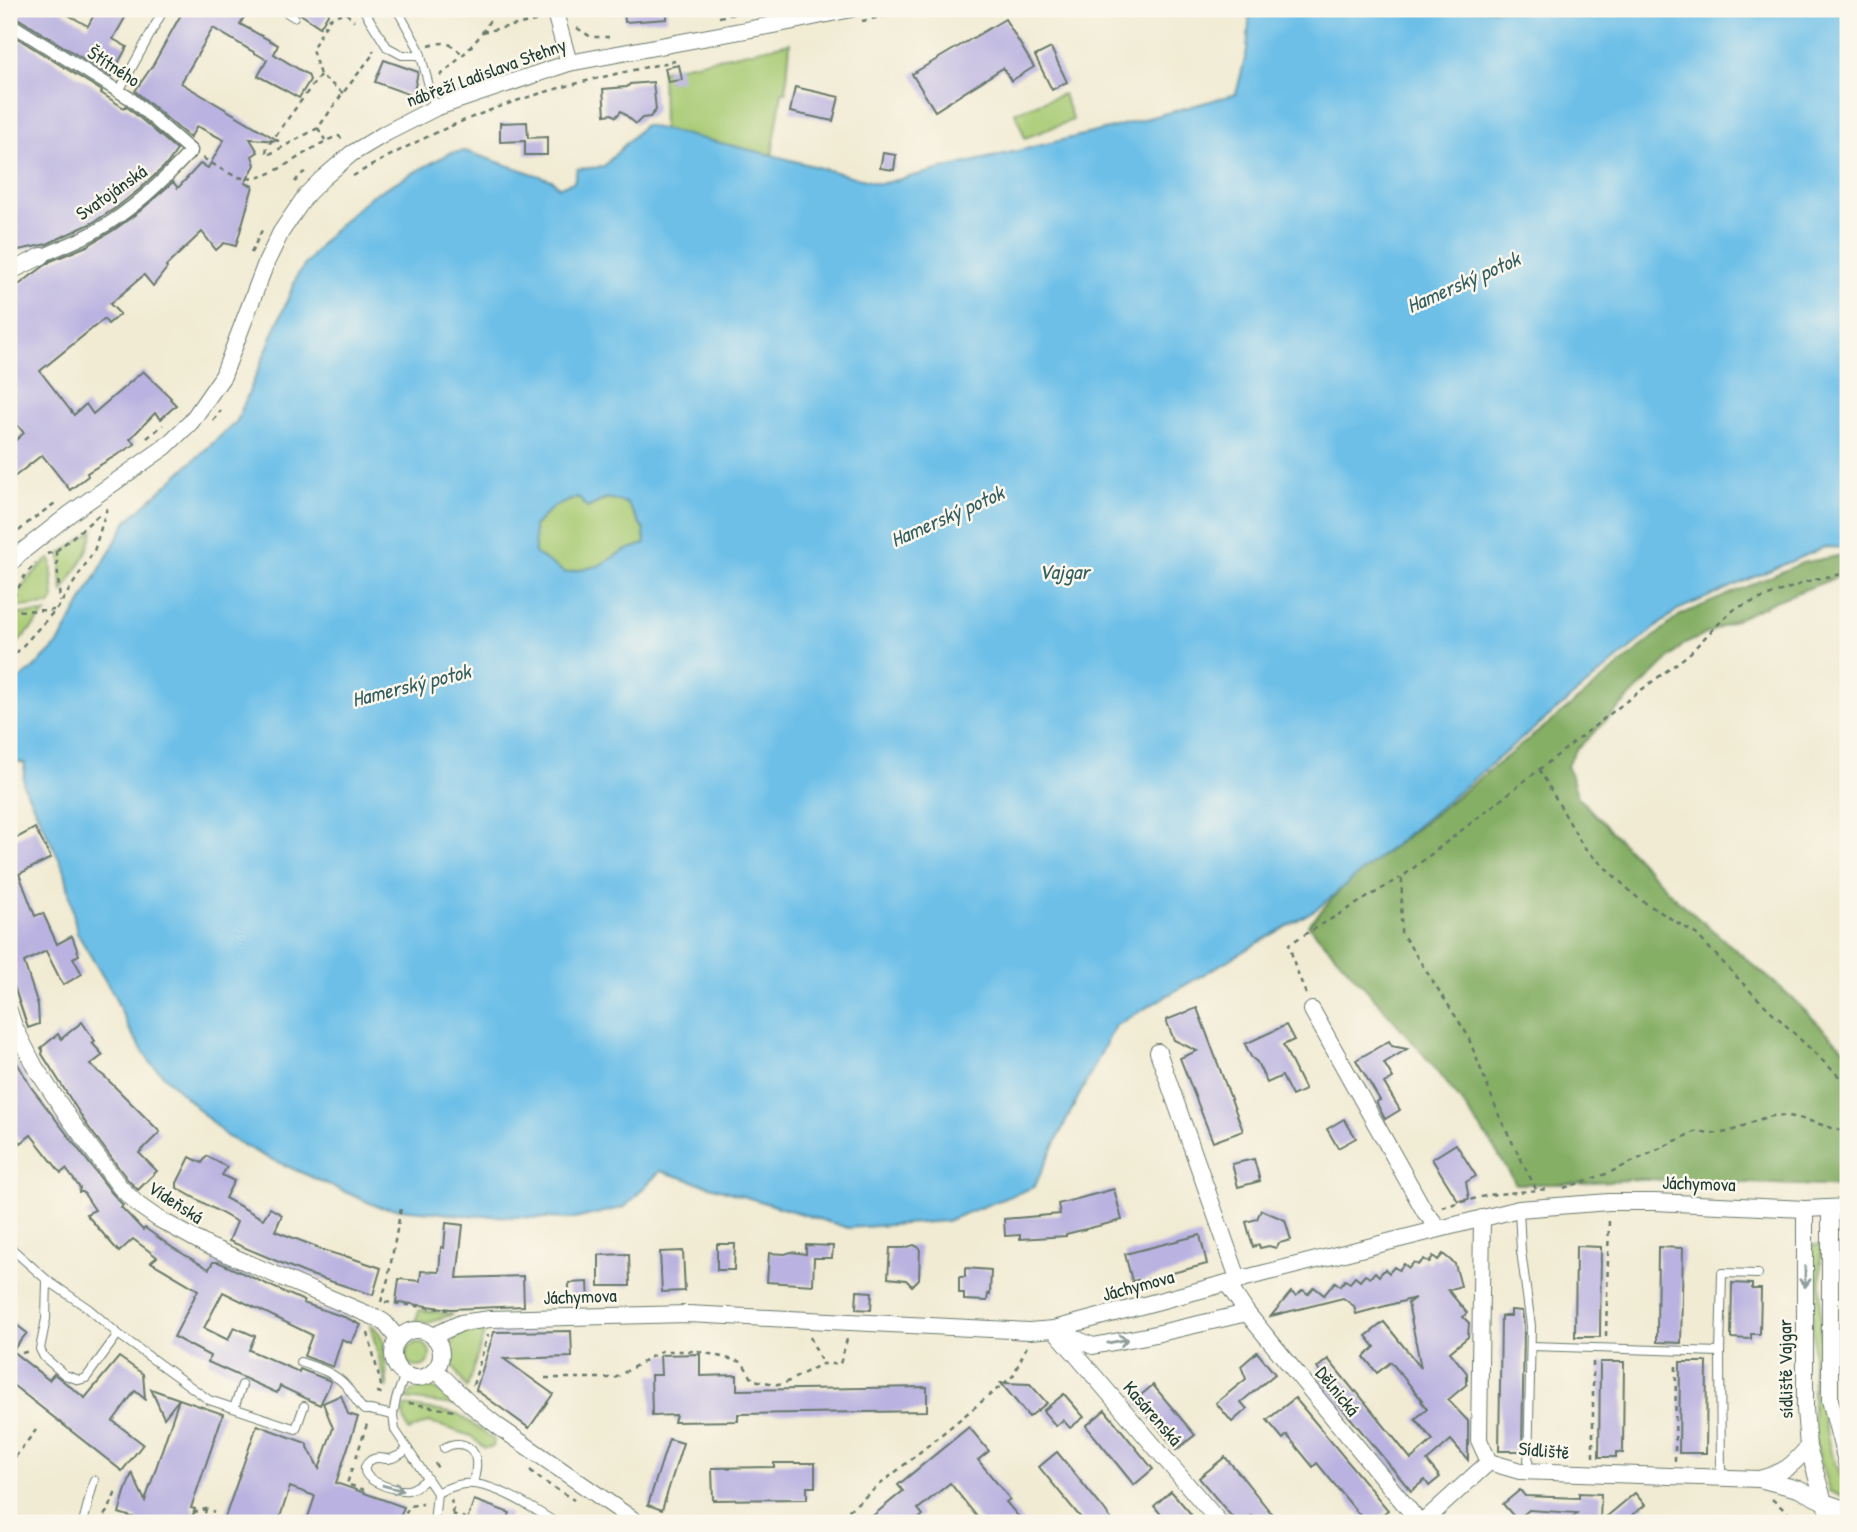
<svg xmlns="http://www.w3.org/2000/svg" width="1857" height="1532" viewBox="0 0 1857 1532" font-family="'Patrick Hand',sans-serif">
<style>
.green{fill:#a9cb74;stroke:#648454;stroke-width:2}
.forest{fill:#86af66;stroke:#52764d;stroke-width:2}
.water{fill:#6dbfe8;stroke:#467e8e;stroke-width:2;fill-rule:evenodd}
.building{fill:#bab2e0}
.lines{fill:none;stroke-linecap:round;stroke-linejoin:round}
.service-casing{stroke:#687a6c;stroke-width:10}
.pedestrian-casing{stroke:#687a6c;stroke-width:15}
.minor-casing{stroke:#687a6c;stroke-width:18}
.path{stroke:#687a6c;stroke-width:2.5;stroke-dasharray:5 5;stroke-linecap:butt}
.service{stroke:#fff;stroke-width:8}
.pedestrian{stroke:#fff;stroke-width:12}
.minor{stroke:#fff;stroke-width:16}
.oneway{stroke:#8f9e9a}
.labels{text-anchor:middle;dominant-baseline:central;stroke-width:5;stroke-linejoin:round;paint-order:stroke}
.street-label{font-size:19px;fill:#1f3d34;stroke:#fbf7ec}
.water-label{font-size:21px;font-style:italic;fill:#325e61;stroke:#fbf7ec}
</style>
<rect width="100%" height="100%" fill="#fbf7ec"/>
<filter id="ink" filterUnits="userSpaceOnUse"><feTurbulence type="fractalNoise" baseFrequency=".0143" numOctaves="2"/><feDisplacementMap in="SourceGraphic" scale="14" xChannelSelector="R" yChannelSelector="G"/><feConvolveMatrix kernelMatrix="1 2 1 2 8 2 1 2 1" color-interpolation-filters="sRGB"/></filter>
<filter id="wash" filterUnits="userSpaceOnUse"><feTurbulence type="fractalNoise" baseFrequency=".00686" numOctaves="4" result="noise"/><feDisplacementMap in="SourceGraphic" scale="28" xChannelSelector="R" yChannelSelector="G"/><feGaussianBlur stdDeviation="1.57" result="paint"/><feColorMatrix in="noise" values="0 0 0 0 0 0 0 0 0 0 0 0 0 0 0 0 0 1.4 0 .05"/><feComposite in="paint" operator="in"/></filter>
<g filter="url(#wash)">
<rect width="100%" height="100%" fill="#f1ebd3"/>
<g class="green">
<polygon points="790,43 786,92 782,92 772,155 663,131 662,70"/>
<polygon points="1063,94 1073,120 1025,138 1015,112"/>
<polygon points="579,497 588,508 607,498 627,503 644,530 645,544 624,551 598,566 565,573 534,553 534,526 553,507"/>
<polygon points="94,530 86,554 63,592 61,581 61,553"/>
<path d="M49,559H51L54,599L50,605L14,607L12,605C21,586 32,572 49,559Z"/>
<polygon points="46,613 9,652 9,616 16,614"/>
<polygon points="1813,1245 1821,1245 1820,1375 1823,1418 1831,1453 1848,1493 1848,1499 1829,1491 1814,1437 1813,1426"/>
<polygon points="419,1310 453,1314 428,1323 416,1321"/>
<path d="M370,1324C386,1336 383,1343 385,1360C387,1371 387,1378 387,1389Z"/>
<path d="M478,1328H486L467,1388C449,1364 437,1336 478,1328Z"/>
<circle cx="418" cy="1355" r="12"/>
<polygon points="428,1386 439,1391 455,1405 406,1399 412,1391"/>
<polygon points="405,1406 458,1414 494,1440 493,1447 484,1448 471,1436 429,1422 409,1431 403,1416"/>
</g>
<path class="forest" d="M1848,554V573L1775,601L1683,645L1576,750L1567,765L1578,797L1678,901L1789,995L1848,1053V1187L1645,1179L1559,1184H1516C1461,1088 1382,1007 1308,925L1344,886L1588,692L1680,615L1802,563Z"/>
<path class="water" d="M1250,9H1848V548L1825,547L1677,610L1318,908L1115,1026L1068,1117L1034,1187L946,1221L848,1228L660,1171L625,1207L575,1219L463,1215L379,1207L264,1156L226,1136L150,1062L129,1029L114,995L77,933L65,871L23,784L25,763L9,760V680L19,679L33,669L58,644L127,521L237,421L298,274L326,238L354,211L372,195L450,153L465,151L552,180L559,187L574,182L577,169L603,167L644,125L772,155L880,184L1108,129L1236,94L1247,51ZM578,497L587,508L607,498L627,503L644,530L645,544L624,551L598,566L565,573L535,553L534,526L553,507Z"/>
<g id="blocks">
<g class="building">
<polygon points="9,9 65,9 63,12 88,26 97,9 130,9 113,39 127,47 111,76 14,16 9,14"/>
<polygon points="184,9 231,9 244,17 240,24 278,45 274,54 308,75 310,80 299,98 281,88 258,76 267,60 213,28 181,83 279,141 250,139 258,152 252,156 255,165 245,183 253,186 236,246 224,243 216,250 202,232 166,266 167,268 153,286 144,275 110,304 120,314 108,324 104,319 40,371 74,415 86,404 93,414 143,371 171,398 170,399 176,405 161,419 155,413 130,439 135,444 87,473 88,476 70,490 42,455 9,481 9,446 24,433 9,415 9,292 51,261 87,246 114,230 140,211 173,182 178,188 200,164 208,168 224,140 197,126 190,138 135,91 153,65"/>
<polygon points="293,9 331,9 320,27"/>
<polygon points="624,9 667,9 667,19 625,22"/>
<polygon points="1005,19 1034,67 1011,81 1003,68 935,111 912,74"/>
<polygon points="9,33 102,91 101,93 124,108 126,106 177,150 167,164 141,188 117,207 92,223 47,244 9,252"/>
<polygon points="1051,48 1067,82 1052,90 1035,56"/>
<polygon points="384,60 418,72 413,96 375,82"/>
<polygon points="679,65 682,80 668,82 665,68"/>
<polygon points="653,82 656,110 650,117 642,118 636,124 621,111 616,117 612,114 605,115 603,89 627,87 630,84"/>
<polygon points="795,87 839,97 833,121 790,112"/>
<polygon points="527,122 528,138 547,137 547,155 525,155 525,141 500,142 500,123"/>
<polygon points="883,153 896,155 894,170 880,168"/>
<polygon points="35,828 51,858 19,874 35,916 43,913 57,944 72,936 79,955 73,958 82,974 63,985 46,951 24,962 38,1005 39,1024 28,1028 9,971 9,938 15,935 9,926 9,842"/>
<polygon points="1197,1008 1243,1131 1213,1142 1180,1058 1197,1051 1174,1040 1166,1020"/>
<polygon points="82,1022 95,1041 92,1043 103,1055 90,1065 105,1077 160,1132 139,1153 157,1171 138,1190 128,1180 87,1125 42,1054 43,1051 41,1048 58,1034 61,1039"/>
<polygon points="1286,1025 1294,1040 1283,1045 1305,1090 1292,1096 1282,1076 1267,1083 1257,1062 1251,1057 1245,1044"/>
<polygon points="1389,1041 1392,1046 1407,1049 1384,1063 1393,1078 1384,1083 1400,1110 1385,1119 1376,1102 1380,1100 1356,1060"/>
<polygon points="9,1049 31,1087 112,1193 123,1205 121,1207 143,1230 145,1228 173,1248 209,1269 213,1262 218,1262 304,1301 303,1303 347,1318 361,1325 351,1343 342,1339 333,1367 304,1356 312,1335 223,1292 204,1328 228,1340 234,1327 255,1336 249,1350 299,1372 300,1369 328,1380 331,1382 320,1405 280,1386 277,1393 208,1362 210,1356 174,1337 198,1290 151,1262 157,1257 133,1239 119,1252 86,1214 95,1210 83,1192 79,1192 80,1188 66,1169 61,1173 31,1135 21,1143 9,1125"/>
<polygon points="1344,1119 1356,1138 1338,1148 1327,1129"/>
<polygon points="1456,1144 1476,1176 1466,1182 1469,1199 1458,1201 1432,1159"/>
<polygon points="207,1156 227,1167 222,1175 234,1181 225,1198 263,1219 270,1208 282,1215 275,1231 317,1247 316,1248 345,1257 345,1256 381,1268 373,1295 305,1273 229,1241 237,1222 177,1188 177,1183 190,1157 202,1163"/>
<polygon points="1254,1159 1260,1181 1238,1187 1232,1164"/>
<polygon points="1114,1189 1122,1220 1066,1234 1066,1236 1020,1239 1020,1235 1005,1236 1004,1219 1060,1214 1058,1204"/>
<polygon points="1261,1210 1285,1220 1291,1240 1279,1243 1276,1248 1269,1246 1260,1248 1259,1245 1253,1247 1246,1222 1257,1219"/>
<polygon points="446,1223 463,1225 457,1278 523,1276 524,1306 451,1309 396,1302 399,1279 420,1281 421,1271 439,1272 441,1247 444,1248"/>
<polygon points="1200,1235 1207,1264 1138,1282 1138,1280 1132,1281 1125,1254"/>
<polygon points="717,1244 735,1244 734,1270 717,1270"/>
<polygon points="806,1245 833,1246 832,1258 814,1258 813,1285 767,1282 769,1253 785,1254 791,1252 806,1254"/>
<polygon points="914,1245 920,1248 919,1279 912,1286 906,1280 888,1278 890,1248 904,1248"/>
<polygon points="1576,1246 1601,1247 1600,1337 1575,1337"/>
<polygon points="1658,1247 1683,1248 1681,1343 1657,1342"/>
<polygon points="683,1251 685,1291 662,1292 660,1252"/>
<polygon points="629,1254 630,1286 599,1286 599,1255"/>
<polygon points="1443,1254 1455,1264 1461,1286 1448,1290 1467,1313 1463,1317 1469,1323 1468,1337 1450,1352 1467,1373 1467,1384 1448,1400 1468,1421 1468,1460 1451,1440 1427,1461 1440,1477 1429,1486 1425,1480 1411,1491 1318,1379 1322,1375 1317,1368 1328,1359 1355,1392 1356,1391 1411,1459 1433,1440 1415,1419 1427,1409 1421,1401 1422,1400 1391,1362 1377,1373 1364,1357 1375,1347 1366,1336 1384,1322 1421,1368 1408,1303 1415,1298 1356,1314 1354,1306 1343,1298 1271,1316 1291,1292 1296,1296 1303,1290 1308,1294 1314,1287 1324,1295 1335,1282 1340,1286 1345,1280 1350,1283 1355,1277 1360,1281 1365,1275 1370,1278 1375,1272 1379,1276 1385,1269 1389,1273 1394,1267 1399,1270 1404,1264 1409,1268 1414,1262 1418,1265 1424,1259 1429,1263 1433,1256 1438,1260"/>
<polygon points="965,1268 991,1270 990,1295 988,1294 987,1301 964,1300 964,1293 959,1293 959,1277 965,1277"/>
<polygon points="588,1282 589,1302 569,1303 569,1283"/>
<polygon points="1732,1283 1752,1284 1752,1289 1761,1289 1760,1334 1751,1334 1751,1339 1731,1338"/>
<polygon points="857,1291 872,1292 871,1310 856,1309"/>
<polygon points="1511,1310 1522,1311 1524,1326 1522,1451 1499,1451 1501,1316 1511,1316"/>
<polygon points="9,1319 27,1333 12,1351 49,1380 54,1374 85,1398 119,1357 143,1374 145,1399 135,1391 113,1421 143,1444 122,1471 9,1382"/>
<polygon points="571,1331 572,1357 504,1359 553,1394 529,1428 476,1390 494,1332"/>
<polygon points="1257,1352 1275,1374 1241,1402 1247,1409 1232,1422 1216,1403 1246,1379 1241,1366"/>
<polygon points="700,1354 700,1376 737,1375 737,1390 927,1387 927,1411 738,1414 738,1421 674,1422 676,1415 652,1416 651,1375 661,1375 660,1355"/>
<polygon points="1600,1362 1624,1362 1623,1453 1616,1452 1616,1457 1599,1457"/>
<polygon points="1680,1362 1707,1362 1706,1453 1679,1453"/>
<polygon points="1001,1383 1030,1384 1047,1403 1029,1417"/>
<polygon points="1153,1385 1195,1435 1176,1450 1135,1400"/>
<polygon points="151,1389 179,1399 164,1418"/>
<polygon points="1064,1394 1084,1417 1070,1428 1063,1420 1056,1426 1043,1411"/>
<polygon points="341,1395 348,1414 358,1417 336,1483 404,1507 398,1523 306,1523 315,1496 290,1487 278,1523 223,1523 257,1425 306,1443 319,1469 333,1428 323,1403"/>
<polygon points="1295,1398 1388,1510 1372,1523 1366,1523 1317,1463 1313,1467 1287,1435 1283,1439 1267,1420"/>
<polygon points="179,1399 223,1414 191,1508 195,1509 190,1523 137,1523 138,1519 119,1513 125,1492 132,1473 145,1501"/>
<polygon points="1105,1410 1153,1469 1134,1485 1086,1426"/>
<polygon points="969,1427 989,1451 978,1460 1010,1499 1006,1502 1024,1523 982,1523 950,1483 918,1509 923,1515 914,1523 864,1523 903,1491 898,1485"/>
<polygon points="669,1439 683,1443 662,1510 648,1505"/>
<polygon points="1057,1452 1102,1507 1114,1523 1085,1523 1039,1467"/>
<polygon points="1225,1457 1239,1473 1279,1523 1258,1523 1252,1516 1243,1523 1237,1523 1199,1478"/>
<polygon points="774,1463 815,1463 815,1487 807,1487 807,1499 713,1500 712,1468 774,1467"/>
<polygon points="1520,1490 1525,1496 1579,1498 1579,1493 1601,1494 1600,1522 1635,1493 1645,1505 1622,1523 1568,1523 1577,1513 1529,1510 1517,1520 1503,1504"/>
<polygon points="1171,1491 1191,1514 1180,1523 1168,1523 1154,1506"/>
<polygon points="474,1500 510,1513 506,1523 466,1523"/>
</g>
</g>
</g>
<g filter="url(#ink)">
<use href="#blocks" fill-opacity="0" stroke="#687a6c" stroke-width="2"/>
<g class="lines">
<g class="service-casing">
<g id="service">
<polyline points="281,9 294,17"/>
<polyline points="363,9 387,47 402,55 421,55"/>
<polyline points="397,9 419,49 435,108"/>
<polyline points="119,91 164,9"/>
<polyline points="1519,1209 1521,1251 1531,1326 1528,1472"/>
<polyline points="9,1241 12,1249 9,1259"/>
<polyline points="12,1249 47,1280 89,1309 118,1334 209,1400 296,1429 304,1406"/>
<polyline points="47,1280 46,1319 40,1349 44,1357 65,1375 79,1380 86,1378 118,1334"/>
<polyline points="1531,1346 1720,1352"/>
<path d="M300,1362C316,1367 336,1373 347,1387C353,1395 357,1403 364,1410H370L393,1415"/>
<polyline points="405,1374 396,1399 393,1415 395,1430 437,1493 434,1523"/>
<polyline points="234,1408 242,1385"/>
<path d="M444,1448C457,1440 473,1444 476,1460C477,1468 475,1476 473,1483"/>
<path d="M408,1449C402,1454 396,1458 388,1459C382,1459 377,1456 371,1460C348,1477 395,1492 408,1490C415,1489 421,1483 427,1479"/>
<polyline points="1721,1478 1720,1352 1722,1273 1758,1274"/>
<path d="M437,1493C445,1489 454,1485 464,1484C492,1481 533,1508 556,1523"/>
<polyline points="83,1523 94,1480"/>
</g>
</g>
<g class="pedestrian-casing">
<path id="pedestrian" d="M9,23L131,99L191,151C162,182 133,210 96,231C79,241 60,247 42,256"/>
</g>
<g class="minor-casing">
<g id="minor">
<polyline points="554,9 569,63"/>
<polyline points="9,272 42,256"/>
<polyline points="9,565 19,554 71,513 165,447 191,422 223,376 266,263 281,232 307,194 322,179 351,154 386,133 435,108 569,63 789,22 851,9"/>
<polyline points="1312,1010 1425,1212 1439,1228"/>
<polyline points="9,1011 14,1026 35,1067 71,1121 120,1187 137,1204 157,1218 208,1246 379,1319 385,1323 398,1339"/>
<polyline points="1158,1052 1239,1281"/>
<polyline points="1830,1208 1830,1400 1848,1469"/>
<polyline points="1805,1209 1805,1409 1808,1447 1824,1502 1836,1523"/>
<polyline points="1482,1218 1479,1440 1489,1462 1520,1471 1759,1479 1798,1489 1824,1502 1848,1510"/>
<polyline points="1227,1283 1247,1313 1420,1523"/>
<polyline points="1054,1329 1220,1523"/>
<circle cx="417" cy="1354" r="24"/>
<polyline points="1059,1332 1093,1346 1151,1335 1247,1313"/>
<polyline points="433,1336 461,1323 490,1319 688,1314 1029,1331 1054,1329 1257,1275 1519,1209 1609,1202 1654,1202 1805,1209 1848,1207"/>
<polyline points="435,1369 471,1405 499,1427 638,1523"/>
<path d="M1759,1479C1785,1472 1791,1467 1808,1447"/>
<polyline points="1422,1523 1489,1462"/>
</g>
</g>
<g class="path">
<polyline points="571,15 599,9"/>
<polyline points="719,17 757,9"/>
<polyline points="862,21 917,9"/>
<polyline points="577,28 591,37 609,37"/>
<polyline points="482,32 540,20"/>
<path d="M429,46C447,40 450,43 463,55"/>
<polyline points="320,75 267,147 266,153 268,155 318,128 343,93 374,53 373,50"/>
<path d="M440,76C460,58 486,36 494,9"/>
<polyline points="343,93 320,75 312,49 330,18 345,12 354,21"/>
<polyline points="318,128 325,140"/>
<path d="M203,158C215,165 230,176 243,178C271,184 311,143 339,136L343,140"/>
<path d="M353,176C395,152 438,130 483,113C544,89 610,75 675,61"/>
<polyline points="295,182 300,175 305,172"/>
<polyline points="251,253 263,228"/>
<polyline points="213,421 221,410"/>
<polyline points="147,438 163,425"/>
<polyline points="19,531 30,521 58,501"/>
<polyline points="56,551 60,602"/>
<polyline points="47,554 56,551 100,514"/>
<polyline points="9,606 25,575 36,563"/>
<polyline points="9,611 55,610"/>
<polyline points="9,661 59,606 94,551 107,508"/>
<polyline points="1539,769 1584,848 1639,899 1696,934 1752,993 1848,1085"/>
<polyline points="9,982 13,995"/>
<polyline points="1306,994 1295,966 1289,944 1400,878"/>
<path d="M1564,1188L1609,1173L1694,1132C1705,1131 1716,1135 1727,1132C1742,1128 1757,1118 1773,1116C1798,1113 1824,1128 1848,1132"/>
<polyline points="1536,1189 1500,1118 1467,1034 1401,932 1402,877 1624,703 1689,654 1715,627 1736,608 1814,579 1848,573"/>
<polyline points="1442,1207 1489,1195 1549,1189"/>
<polyline points="381,1302 388,1279 401,1208"/>
<polyline points="385,1302 448,1310"/>
<polyline points="368,1333 381,1385 378,1392 386,1395"/>
<polyline points="1606,1336 1609,1220"/>
<polyline points="810,1337 822,1363"/>
<polyline points="22,1353 30,1351"/>
<polyline points="545,1378 615,1378 661,1351 698,1351 742,1362 753,1380 781,1385 822,1364 840,1364 847,1339"/>
<polyline points="473,1385 488,1335"/>
<polyline points="409,1403 454,1411"/>
<polyline points="1593,1457 1593,1359"/>
<polyline points="356,1458 368,1421"/>
<polyline points="1675,1461 1676,1363"/>
<polyline points="435,1463 439,1471"/>
<polyline points="9,1465 36,1430"/>
<polyline points="352,1468 347,1484 364,1490"/>
<polyline points="530,1470 543,1481 574,1500"/>
<polyline points="1772,1499 1799,1523"/>
<polyline points="193,1513 206,1509 214,1512"/>
<polyline points="452,1514 465,1518"/>
<polyline points="98,1523 109,1509 117,1489"/>
<polyline points="202,1523 206,1510"/>
<polyline points="402,1523 409,1506 423,1504"/>
<polyline points="449,1523 453,1509 451,1500"/>
<polyline points="833,1523 1013,1376 1027,1346"/>
</g>
<use href="#service" class="service"/>
<use href="#pedestrian" class="pedestrian"/>
<use href="#minor" class="minor"/>
</g>
<defs><path id="oneway-shaft" d="M-6 0H5M1.5-3L5.5 0L1.5 3" fill="none" stroke-width="1.6" stroke-linecap="round" stroke-linejoin="round" transform="scale(1.75)"/></defs>
<g class="oneway">
<use href="#oneway-shaft" transform="translate(1805 1277) rotate(90)"/>
<use href="#oneway-shaft" transform="translate(1118 1341) rotate(-11)"/>
<use href="#oneway-shaft" transform="translate(393 1488) rotate(15)"/>
</g>
</g>
<g class="labels">
<g class="street-label">
<text transform="translate(114 66) rotate(33)">Štítného</text>
<text transform="translate(486 72) rotate(-20)">nábřeží Ladislava Stehny</text>
<text transform="translate(111 192) rotate(-35)">Svatojánská</text>
<text transform="translate(1699 1183) rotate(2)">Jáchymova</text>
<text transform="translate(176 1202) rotate(33)">Vídeňská</text>
<text transform="translate(1138 1285) rotate(-15)">Jáchymova</text>
<text transform="translate(580 1296) rotate(-2)">Jáchymova</text>
<text transform="translate(1785 1369) rotate(-91)">sídliště Vajgar</text>
<text transform="translate(1338 1391) rotate(51)">Dělnická</text>
<text transform="translate(1153 1413) rotate(49)">Kasárenská</text>
<text transform="translate(1544 1450) rotate(5)">Sídliště</text>
</g>
<g class="water-label">
<text transform="translate(1463 282) rotate(-24)">Hamerský potok</text>
<text transform="translate(947 516) rotate(-24)">Hamerský potok</text>
<text x="1064" y="571">Vajgar</text>
<text transform="translate(411 685) rotate(-14)">Hamerský potok</text>
</g>
</g>
<rect width="1857" height="1532" fill="none" stroke="#fbf7ec" stroke-width="35"/>
</svg>
